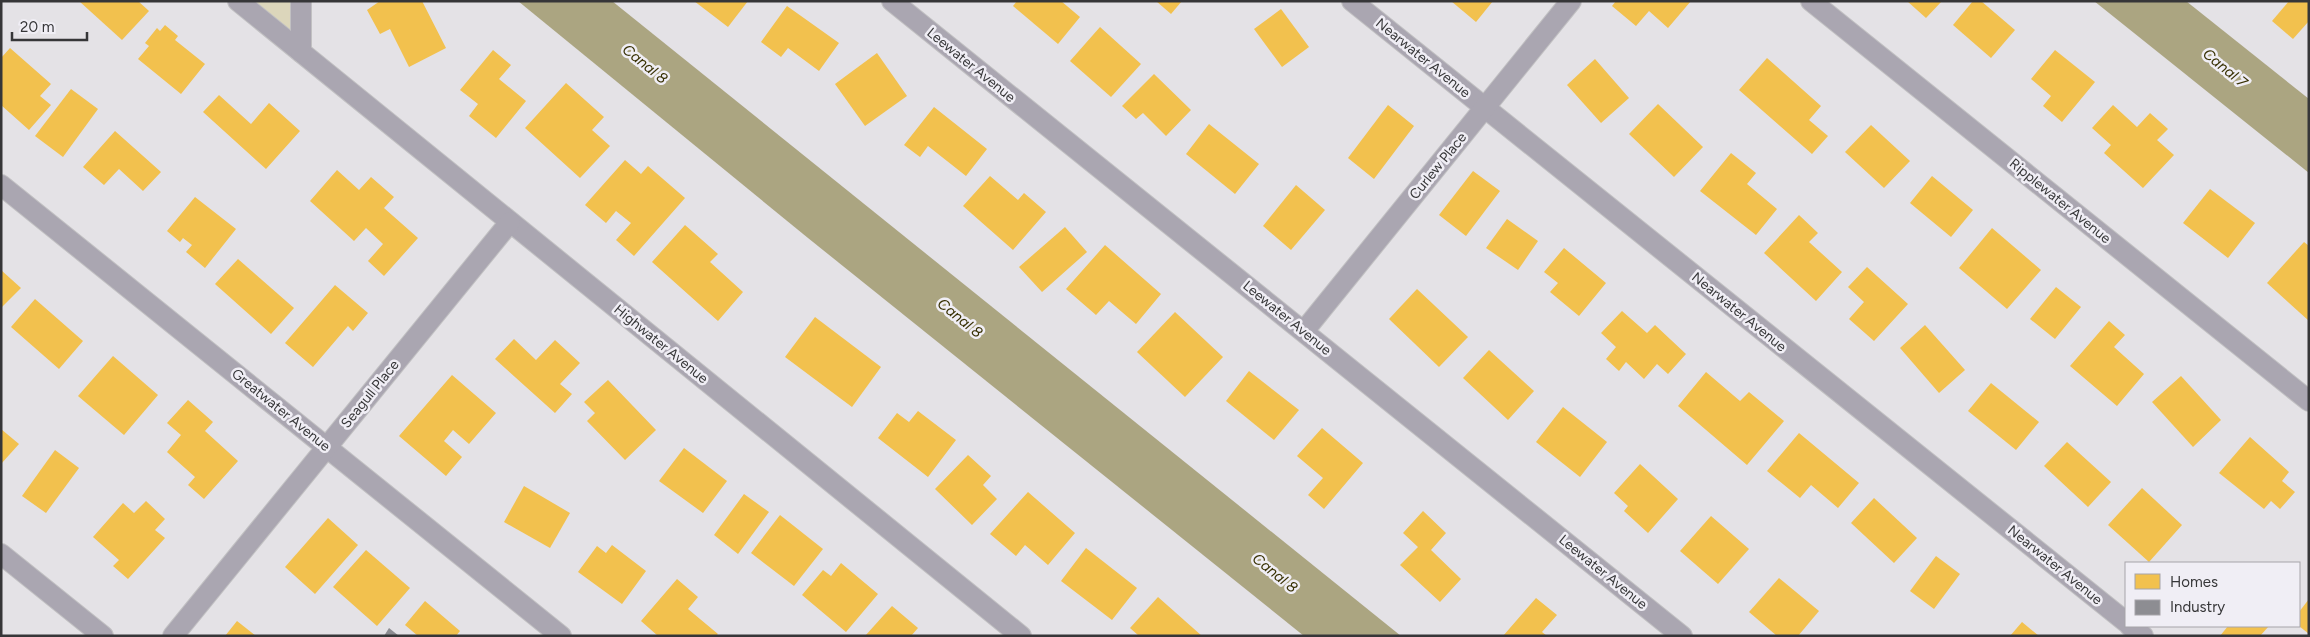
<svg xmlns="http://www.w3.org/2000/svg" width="2310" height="637" viewBox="0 0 2310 637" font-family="Figtree,sans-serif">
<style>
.green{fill:#dcd6bb}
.water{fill:#aba581}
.homes{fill:#f2c14e}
.industry{fill:#8d8d92}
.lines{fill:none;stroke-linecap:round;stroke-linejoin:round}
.street-casing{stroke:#c1c0c2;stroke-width:22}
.street{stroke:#aaa6b1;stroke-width:20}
.labels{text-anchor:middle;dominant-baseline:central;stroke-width:5;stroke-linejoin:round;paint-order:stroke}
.street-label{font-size:14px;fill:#363638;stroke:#f0eef5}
.water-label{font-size:15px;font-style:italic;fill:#393205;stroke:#f0eef5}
</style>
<rect width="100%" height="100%" fill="#e4e2e6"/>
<polygon class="green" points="244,1 296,1 296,43"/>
<g class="water">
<polygon points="518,1 612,1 1401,636 1304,636 808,238"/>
<polygon points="2094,1 2186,1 2309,99 2309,173"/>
</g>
<g class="homes">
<polygon points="79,1 138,1 149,11 122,40"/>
<polygon points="380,1 422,1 446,48 409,67 390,29 380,34 367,10"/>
<polygon points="694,1 748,1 728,27"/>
<polygon points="1017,1 1061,1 1080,17 1058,44 1013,6"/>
<polygon points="1156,1 1182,1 1171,14"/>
<polygon points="1451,1 1493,1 1476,22"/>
<polygon points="1616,1 1691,1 1668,28 1649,11 1636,26 1612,6"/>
<polygon points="1907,1 1942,1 1926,18"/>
<polygon points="1973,1 1981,1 2015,30 1991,58 1953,25"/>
<polygon points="2289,1 2309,1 2309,21 2293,39 2272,21"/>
<polygon points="787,6 839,43 819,71 788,48 781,57 761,42"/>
<polygon points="1281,9 1309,47 1282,67 1254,29"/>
<polygon points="165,25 178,36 175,40 205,64 181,94 138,59 149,46 145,43 157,28 160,31"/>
<polygon points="1100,27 1141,64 1111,97 1070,61"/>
<polygon points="10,48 51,84 40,96 51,105 29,130 1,105 1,58"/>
<polygon points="493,50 511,65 499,79 526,101 496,138 469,116 478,104 460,90"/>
<polygon points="2055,50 2095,82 2062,122 2043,106 2051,96 2031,79"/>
<polygon points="877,53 907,96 865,126 835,84"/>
<polygon points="1767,58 1821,106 1809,120 1828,136 1812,154 1739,90"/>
<polygon points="1595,59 1629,98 1601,123 1567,85"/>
<polygon points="1154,74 1191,110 1166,136 1143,113 1136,119 1122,106"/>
<polygon points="566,83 604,117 592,130 610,146 580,178 525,128"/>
<polygon points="71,89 98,109 63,157 35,136"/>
<polygon points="219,95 251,124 269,103 300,131 266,169 203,112"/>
<polygon points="1658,104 1703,147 1674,177 1629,134"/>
<polygon points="1388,105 1414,126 1374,179 1348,158"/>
<polygon points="2113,105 2137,127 2150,113 2168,129 2157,140 2174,155 2143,188 2104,153 2111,145 2092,128"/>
<polygon points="934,107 987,149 966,176 928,146 920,157 904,145"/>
<polygon points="1209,124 1259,164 1235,194 1186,154"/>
<polygon points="1871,125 1910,161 1884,188 1845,152"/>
<polygon points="115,131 161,172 143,191 119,169 104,185 83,167"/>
<polygon points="1731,153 1756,173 1747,184 1777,209 1756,235 1700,191"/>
<polygon points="625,160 641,174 648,166 685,198 634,256 616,240 631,223 616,211 606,223 585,205"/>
<polygon points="337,170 359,190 371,177 394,197 384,208 418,238 384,276 368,261 383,244 366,228 354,241 310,201"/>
<polygon points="1473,171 1500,191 1466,236 1439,215"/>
<polygon points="990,176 1018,200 1024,193 1046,212 1013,250 963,206"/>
<polygon points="1932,176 1973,210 1951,237 1910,203"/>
<polygon points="1296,185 1325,210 1291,250 1263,226"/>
<polygon points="2210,189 2255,223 2228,258 2183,223"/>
<polygon points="195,197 236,229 205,268 186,252 192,245 183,238 180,242 167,231"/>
<polygon points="1799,215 1818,233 1809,242 1842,272 1816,301 1764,253"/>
<polygon points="1507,219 1538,241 1518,270 1486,248"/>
<polygon points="685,225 718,254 710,262 743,292 718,321 652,262"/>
<polygon points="1065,227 1087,252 1042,292 1019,267"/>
<polygon points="1992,228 2041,270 2007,309 1959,268"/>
<polygon points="2304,242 2309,246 2309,321 2267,283"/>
<polygon points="1105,245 1161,294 1136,324 1109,301 1096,315 1066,289"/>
<polygon points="1564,248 1606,283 1579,316 1550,292 1558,283 1544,272"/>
<polygon points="238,259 294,308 271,334 215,284"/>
<polygon points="1867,267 1908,304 1874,341 1849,319 1864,302 1848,287"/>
<polygon points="1,270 21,288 1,308"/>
<polygon points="335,285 368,313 353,331 348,326 313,367 285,343"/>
<polygon points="2056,287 2081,307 2055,339 2030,319"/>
<polygon points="1417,289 1468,337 1439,367 1389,319"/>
<polygon points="35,299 83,341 59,369 11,327"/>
<polygon points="1622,311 1647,333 1655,325 1686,354 1668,374 1657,364 1644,379 1626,362 1619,371 1606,359 1616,347 1601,333"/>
<polygon points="1175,312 1223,357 1185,397 1137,352"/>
<polygon points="815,317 881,367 852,407 785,357"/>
<polygon points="2109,321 2125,335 2114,347 2144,374 2117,406 2070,366"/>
<polygon points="1925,325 1965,370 1939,393 1900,348"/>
<polygon points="514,339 536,360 555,340 580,363 560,384 572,394 555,413 495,359"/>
<polygon points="1489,350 1534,391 1508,420 1463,378"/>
<polygon points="113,356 158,395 124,435 78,396"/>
<polygon points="1249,371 1299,410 1274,440 1226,401"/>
<polygon points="1706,372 1740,401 1749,392 1784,421 1747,465 1678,406"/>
<polygon points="452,375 496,413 469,444 453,430 444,441 462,457 446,476 399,436"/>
<polygon points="2181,376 2221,420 2193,447 2152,402"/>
<polygon points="608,380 656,430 625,460 587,421 595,413 584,402"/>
<polygon points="1991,383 2039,422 2016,450 1968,411"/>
<polygon points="188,400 213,422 205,431 238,461 204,499 188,485 195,477 167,452 181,435 167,423"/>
<polygon points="1563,407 1607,442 1580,477 1536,442"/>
<polygon points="918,411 956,440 928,477 878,438 897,413 909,422"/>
<polygon points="1322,428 1363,463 1324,509 1308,495 1323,478 1297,456"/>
<polygon points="1,429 19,444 1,464"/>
<polygon points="1799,433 1859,483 1838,508 1811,485 1800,498 1767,471"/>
<polygon points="2250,437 2289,472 2282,481 2295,492 2280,509 2271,501 2264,509 2219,473"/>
<polygon points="2067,442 2111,482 2088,507 2044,466"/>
<polygon points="684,448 727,481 703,513 659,481"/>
<polygon points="55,450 79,468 46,513 22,496"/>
<polygon points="968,455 991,476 983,485 997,499 972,525 935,489"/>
<polygon points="1640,464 1678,499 1648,533 1624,511 1628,506 1614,493"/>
<polygon points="524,486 570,513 550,548 504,522"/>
<polygon points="2142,488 2182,525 2149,562 2108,525"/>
<polygon points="1028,492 1075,533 1048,565 1025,545 1016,556 990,534"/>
<polygon points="744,494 769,512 738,554 714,535"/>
<polygon points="1874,498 1917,538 1894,563 1851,523"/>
<polygon points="146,501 165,519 155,530 165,538 128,579 113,566 119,560 93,537 123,503 134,513"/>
<polygon points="1423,511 1446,533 1431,550 1461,579 1440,602 1400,565 1418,547 1403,533"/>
<polygon points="780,515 823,549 794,586 751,553"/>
<polygon points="1711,516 1749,549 1718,584 1680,551"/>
<polygon points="328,518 358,545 315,594 285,567"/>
<polygon points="612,545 646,571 622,604 578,572 597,546 606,553"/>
<polygon points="1086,548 1137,588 1112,620 1061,581"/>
<polygon points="366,550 410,588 377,626 333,587"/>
<polygon points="1936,556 1960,574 1934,609 1910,591"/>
<polygon points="841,563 878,594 846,632 802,595 823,570 831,576"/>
<polygon points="1779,578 1819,611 1798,636 1777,636 1749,612"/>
<polygon points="677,579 698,597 688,609 718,634 716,636 658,636 641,621"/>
<polygon points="1158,597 1202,636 1139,636 1130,628"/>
<polygon points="1536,598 1557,615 1542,632 1547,636 1503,636"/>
<polygon points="2309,599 2309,634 2299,626 2299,612"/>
<polygon points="425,601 460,631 456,636 418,636 405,625"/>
<polygon points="892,606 918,628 911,636 865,636"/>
<polygon points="237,621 256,636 225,636"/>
<polygon points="2022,622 2039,636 2010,636"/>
<polygon points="2228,626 2269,626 2260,636 2220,636"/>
</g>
<polygon class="industry" points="389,628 399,636 384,636"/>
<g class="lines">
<g class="street-casing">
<g id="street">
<polyline points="238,1 1021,636"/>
<polyline points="892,1 1682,636"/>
<polyline points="1352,1 2126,622"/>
<polyline points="1811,1 2309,401"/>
<polyline points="301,52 301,1"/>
<polyline points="1,185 561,636"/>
<polyline points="1304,331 1571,1"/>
<polyline points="1,554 103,636"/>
<polyline points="2130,626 2143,636"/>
<polyline points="173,636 510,222"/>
</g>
</g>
<use href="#street" class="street"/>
</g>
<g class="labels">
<g class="street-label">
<text transform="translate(1423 58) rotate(39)">Nearwater Avenue</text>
<text transform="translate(971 65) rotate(39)">Leewater Avenue</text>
<text transform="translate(1438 166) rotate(-51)">Curlew Place</text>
<text transform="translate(2060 201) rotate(39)">Ripplewater Avenue</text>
<text transform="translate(1739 312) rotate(39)">Nearwater Avenue</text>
<text transform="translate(1287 318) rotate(39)">Leewater Avenue</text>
<text transform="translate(661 344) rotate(39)">Highwater Avenue</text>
<text transform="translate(370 394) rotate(-51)">Seagull Place</text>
<text transform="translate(281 410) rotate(39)">Greatwater Avenue</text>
<text transform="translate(2055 565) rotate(39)">Nearwater Avenue</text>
<text transform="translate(1603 572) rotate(39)">Leewater Avenue</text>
</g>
<g class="water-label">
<text transform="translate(645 64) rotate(39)">Canal 8</text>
<text transform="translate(2225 68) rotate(39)">Canal 7</text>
<text transform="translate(960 318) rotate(39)">Canal 8</text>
<text transform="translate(1275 573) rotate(39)">Canal 8</text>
</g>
</g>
<rect width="2310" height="637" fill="none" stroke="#363638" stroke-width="5"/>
<rect x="2125" y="562" width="175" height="65" fill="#f0eef5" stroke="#a6a4a9"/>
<rect x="2135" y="574" width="25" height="15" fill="#f2c14e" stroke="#a6a4a9"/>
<text x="2170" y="587" font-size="15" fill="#363638">Homes</text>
<rect x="2135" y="600" width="25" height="15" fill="#8d8d92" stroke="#a6a4a9"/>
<text x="2170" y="612" font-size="15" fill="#363638">Industry</text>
<path d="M12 32v8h75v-8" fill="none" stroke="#363638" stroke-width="2.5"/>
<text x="20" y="32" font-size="15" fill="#363638" stroke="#f0eef5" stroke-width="4" paint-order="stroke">20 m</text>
</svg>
